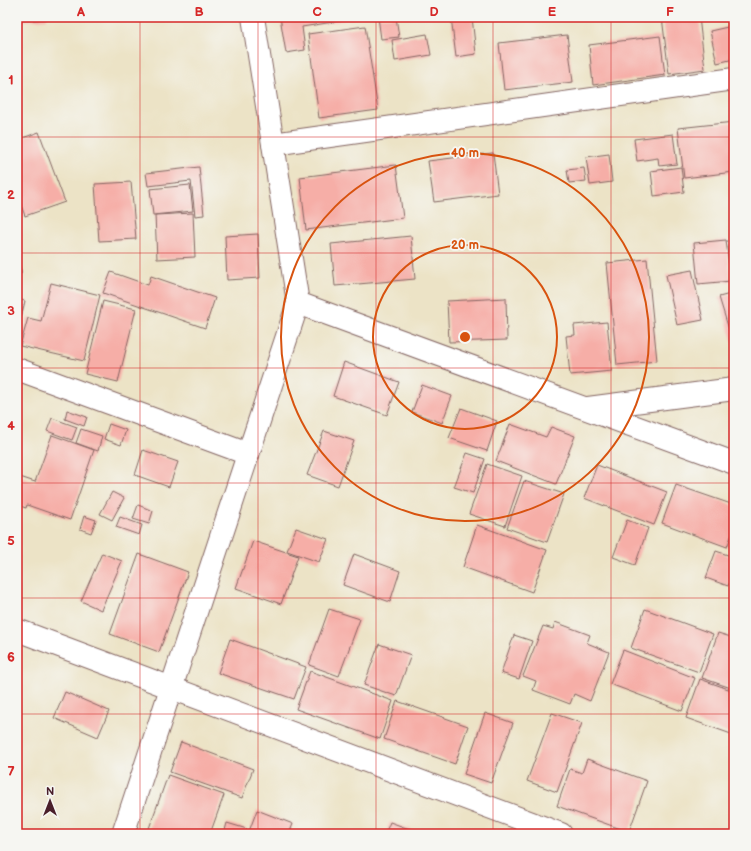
<svg xmlns="http://www.w3.org/2000/svg" width="751" height="851" viewBox="0 0 751 851" font-family="'Balsamiq Sans',sans-serif">
<style>
.building{fill:#f6aea7}
.lines{fill:none;stroke-linecap:round;stroke-linejoin:round}
.minor-casing{stroke:#836461;stroke-width:24}
.minor{stroke:#fff;stroke-width:22}
.grid{fill:none;stroke:#d62828;stroke-width:1;stroke-opacity:0.55}
.ring{fill:none;stroke:#d8530f;stroke-width:2}
.centre{fill:#d8530f;stroke:#f6f6f2;stroke-width:2}
.ring-label{font-size:12px;text-anchor:middle;font-weight:bold;fill:#d8530f;stroke:#f6f6f2;stroke-width:3.5;stroke-linejoin:round;paint-order:stroke}
.neatline{fill:none;stroke:#d62828;stroke-width:1.5}
.grid-label{font-size:13px;text-anchor:middle;font-weight:bold;fill:#d62828}
</style>
<rect width="100%" height="100%" fill="#f6f6f2"/>
<filter id="ink" filterUnits="userSpaceOnUse"><feTurbulence type="fractalNoise" baseFrequency=".025" numOctaves="2"/><feDisplacementMap in="SourceGraphic" scale="8" xChannelSelector="R" yChannelSelector="G"/><feConvolveMatrix kernelMatrix="1 2 1 2 8 2 1 2 1" color-interpolation-filters="sRGB"/></filter>
<filter id="wash" filterUnits="userSpaceOnUse"><feTurbulence type="fractalNoise" baseFrequency=".012" numOctaves="4" result="noise"/><feDisplacementMap in="SourceGraphic" scale="16" xChannelSelector="R" yChannelSelector="G"/><feGaussianBlur stdDeviation="0.9" result="paint"/><feColorMatrix in="noise" values="0 0 0 0 0 0 0 0 0 0 0 0 0 0 0 0 0 1.4 0 .05"/><feComposite in="paint" operator="in"/></filter>
<g filter="url(#wash)">
<rect width="100%" height="100%" fill="#ece3c6"/>
<g id="blocks">
<g class="building">
<polygon points="17,17 47,17 47,19 17,21"/>
<polygon points="280,17 358,17 358,18 302,27 305,50 286,53"/>
<polygon points="378,17 396,17 399,37 381,39"/>
<polygon points="451,17 472,17 476,54 456,57"/>
<polygon points="662,17 699,17 705,69 669,74"/>
<polygon points="730,17 734,17 734,59 717,63 710,31 732,26"/>
<polygon points="365,26 378,110 319,118 308,34"/>
<polygon points="427,34 431,55 395,61 392,40"/>
<polygon points="567,35 573,82 504,90 499,43"/>
<polygon points="660,36 665,75 593,85 589,45"/>
<polygon points="734,122 734,172 684,178 678,128"/>
<polygon points="39,132 65,202 25,216 17,194 17,140"/>
<polygon points="673,134 677,164 659,166 658,158 637,161 634,139"/>
<polygon points="493,153 498,194 434,202 428,161"/>
<polygon points="609,154 612,182 590,185 586,157"/>
<polygon points="396,165 403,218 306,230 300,177"/>
<polygon points="199,167 204,215 195,216 191,181 148,186 146,173"/>
<polygon points="681,167 684,192 654,196 651,171"/>
<polygon points="584,168 586,181 569,183 567,170"/>
<polygon points="131,182 136,239 99,241 95,184"/>
<polygon points="190,185 193,211 153,215 150,189"/>
<polygon points="193,213 195,257 157,259 155,215"/>
<polygon points="258,234 260,278 227,280 225,236"/>
<polygon points="411,236 415,279 335,286 331,244"/>
<polygon points="726,240 731,281 698,284 694,243"/>
<polygon points="17,258 22,273 17,275"/>
<polygon points="647,259 657,361 617,365 607,263"/>
<polygon points="692,270 703,320 677,325 666,275"/>
<polygon points="111,272 148,285 151,276 215,298 205,328 103,293"/>
<polygon points="51,283 100,295 84,361 20,346 28,318 41,321"/>
<polygon points="734,293 734,346 719,297"/>
<polygon points="506,298 507,340 449,342 447,301"/>
<polygon points="17,299 25,301 18,330 17,330"/>
<polygon points="103,301 136,309 118,382 85,374"/>
<polygon points="607,322 612,371 570,375 566,336 575,335 574,325"/>
<polygon points="344,362 399,382 387,415 333,396"/>
<polygon points="422,385 452,396 442,423 412,412"/>
<polygon points="461,408 497,421 487,451 449,438"/>
<polygon points="67,410 87,417 84,426 65,419"/>
<polygon points="52,418 77,427 72,440 47,431"/>
<polygon points="109,424 126,430 121,445 104,439"/>
<polygon points="510,424 546,437 551,427 575,436 556,484 496,461"/>
<polygon points="81,429 102,436 98,451 76,443"/>
<polygon points="324,431 354,441 338,486 307,475"/>
<polygon points="52,435 94,450 70,520 27,505 26,508 17,505 17,476 35,482"/>
<polygon points="143,450 178,462 169,487 135,475"/>
<polygon points="467,453 485,459 473,493 454,487"/>
<polygon points="487,464 522,476 505,526 469,514"/>
<polygon points="597,465 667,492 654,525 584,498"/>
<polygon points="524,481 564,494 547,542 507,528"/>
<polygon points="676,485 734,505 734,529 727,547 662,523"/>
<polygon points="112,492 124,498 112,520 100,514"/>
<polygon points="138,505 153,511 149,524 133,519"/>
<polygon points="84,516 96,520 91,533 80,529"/>
<polygon points="120,517 142,525 139,535 116,527"/>
<polygon points="627,520 648,528 635,565 613,557"/>
<polygon points="477,525 547,550 532,592 463,567"/>
<polygon points="296,528 328,539 319,562 287,551"/>
<polygon points="253,541 298,556 281,604 236,588"/>
<polygon points="716,551 734,557 734,571 728,586 706,578"/>
<polygon points="102,553 122,561 101,610 81,601"/>
<polygon points="139,554 188,572 159,652 110,634"/>
<polygon points="354,554 400,571 390,602 343,585"/>
<polygon points="329,609 360,619 339,676 309,665"/>
<polygon points="645,609 713,634 699,672 631,648"/>
<polygon points="555,622 590,635 587,643 609,652 590,701 574,694 570,704 533,690 536,681 523,676 543,626 553,629"/>
<polygon points="718,633 734,638 734,689 702,678"/>
<polygon points="514,635 532,641 519,679 501,673"/>
<polygon points="230,639 306,667 294,699 218,673"/>
<polygon points="379,644 411,655 396,696 364,685"/>
<polygon points="623,650 695,678 682,711 610,684"/>
<polygon points="310,671 393,701 380,739 296,709"/>
<polygon points="700,679 734,691 734,735 686,718"/>
<polygon points="65,692 109,711 98,737 54,718"/>
<polygon points="397,701 468,726 455,764 384,739"/>
<polygon points="485,713 513,723 491,783 464,774"/>
<polygon points="552,713 582,723 557,792 527,781"/>
<polygon points="181,742 253,769 242,798 170,772"/>
<polygon points="587,759 647,781 629,832 557,806 570,769 582,773"/>
<polygon points="168,775 224,795 210,834 147,834"/>
<polygon points="257,810 293,824 289,834 248,834"/>
<polygon points="390,822 423,834 385,834"/>
<polygon points="227,823 247,829 245,834 224,834"/>
</g>
</g>
</g>
<g filter="url(#ink)">
<use href="#blocks" fill-opacity="0" stroke="#836461" stroke-width="1"/>
<g class="lines">
<g class="minor-casing">
<g id="minor">
<polyline points="273,144 734,79"/>
<polyline points="298,303 734,463"/>
<polyline points="17,369 248,454"/>
<polyline points="588,408 734,389"/>
<polyline points="17,630 561,834"/>
<polyline points="123,834 298,303 253,17"/>
</g>
</g>
<use href="#minor" class="minor"/>
</g>
</g>
<path class="grid" d="M140,17V834M258,17V834M376,17V834M493,17V834M611,17V834M17,137H734M17,253H734M17,368H734M17,483H734M17,598H734M17,714H734"/>
<g class="ring">
<circle cx="465" cy="337" r="92"/>
<circle cx="465" cy="337" r="184"/>
</g>
<circle cx="465" cy="337" r="6" class="centre"/>
<g class="ring-label">
<text x="465" y="157">40 m</text>
<text x="465" y="249">20 m</text>
</g>
<rect width="751" height="851" fill="none" stroke="#f6f6f2" stroke-width="44"/>
<g transform="translate(50 801)" stroke="#f6f6f2" stroke-width="3" paint-order="stroke">
<path d="M0-3L7 15L0 10L-7 15Z" fill="#4a1f2b"/>
<text y="-6" font-size="11" font-weight="bold" text-anchor="middle" fill="#4a1f2b">N</text>
</g>
<rect x="22" y="22" width="707" height="807" class="neatline"/>
<g class="grid-label">
<text x="81" y="16">A</text>
<text x="199" y="16">B</text>
<text x="317" y="16">C</text>
<text x="434" y="16">D</text>
<text x="552" y="16">E</text>
<text x="670" y="16">F</text>
<text x="11" y="84">1</text>
<text x="11" y="199">2</text>
<text x="11" y="315">3</text>
<text x="11" y="430">4</text>
<text x="11" y="545">5</text>
<text x="11" y="661">6</text>
<text x="11" y="776">7</text>
</g>
</svg>
